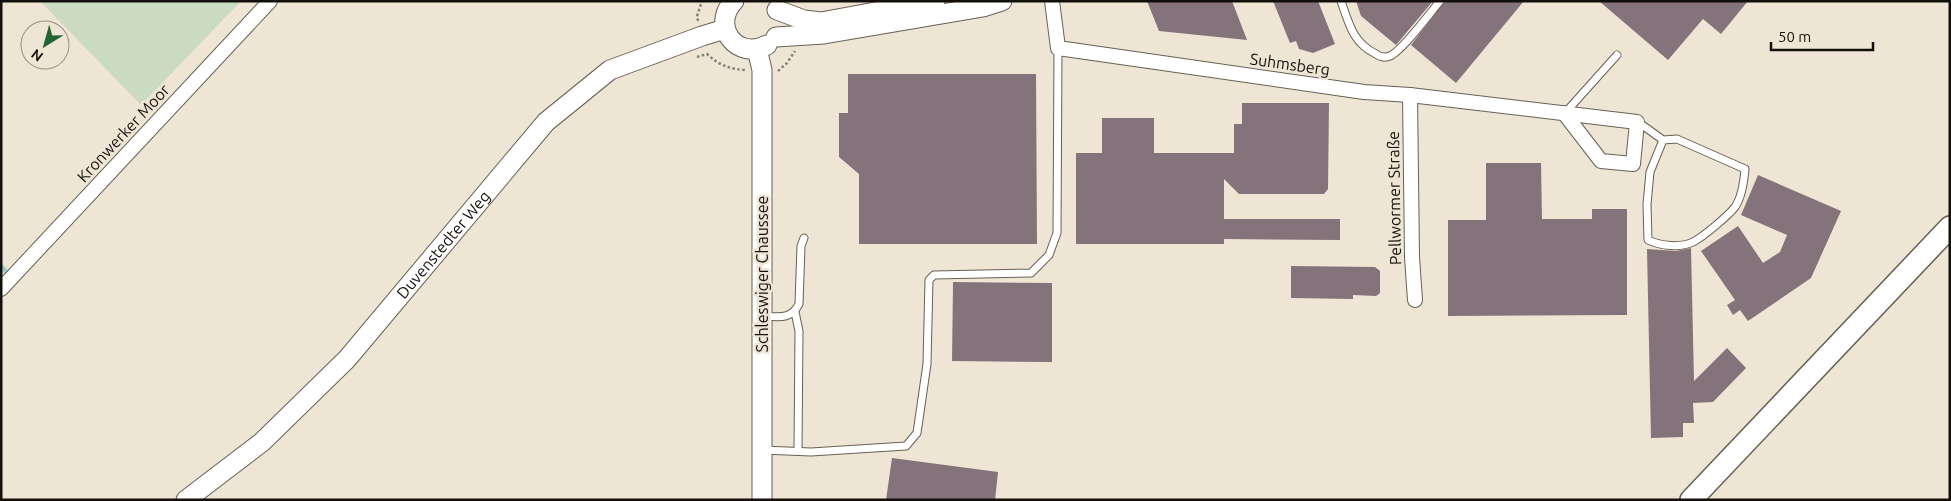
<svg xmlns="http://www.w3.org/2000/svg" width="1951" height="501" viewBox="0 0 1951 501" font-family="Ubuntu,sans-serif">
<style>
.green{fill:#cadbc2}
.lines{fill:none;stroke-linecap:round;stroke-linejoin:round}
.stream{stroke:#9fcbd1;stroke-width:4.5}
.building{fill:#84737b}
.lane-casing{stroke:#686052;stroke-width:9}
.street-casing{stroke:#686052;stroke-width:16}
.secondary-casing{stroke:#686052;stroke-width:21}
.primary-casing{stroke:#686052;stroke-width:24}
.path{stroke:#878075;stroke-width:2.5;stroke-dasharray:2.5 2.5;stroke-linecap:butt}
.lane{stroke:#fff;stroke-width:7}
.street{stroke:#fff;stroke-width:14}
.secondary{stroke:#fff;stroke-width:19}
.primary{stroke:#fff;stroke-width:21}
.labels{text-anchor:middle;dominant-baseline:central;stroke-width:5;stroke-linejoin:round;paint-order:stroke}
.street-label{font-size:16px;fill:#13100b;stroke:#efe5d5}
</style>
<rect width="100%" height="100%" fill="#efe5d5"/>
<polygon class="green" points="40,1 241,1 141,105"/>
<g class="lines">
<polyline class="stream" points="1,266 9,275"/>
</g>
<g class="building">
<polygon points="1147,1 1232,1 1247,40 1159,31"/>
<polygon points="1273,1 1318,1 1335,44 1313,53 1299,49 1296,41 1290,43"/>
<polygon points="1356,1 1433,1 1396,45 1361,16"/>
<polygon points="1445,1 1524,1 1456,83 1411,45"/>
<polygon points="1599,1 1748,1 1721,34 1703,19 1668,60"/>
<polygon points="848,74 1036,74 1037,244 859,244 859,174 839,157 839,113 848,113"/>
<polygon points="1242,103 1329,103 1328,189 1324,194 1239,194 1224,179 1224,219 1340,219 1340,240 1224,239 1224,244 1076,244 1076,153 1102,153 1102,118 1154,118 1154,153 1234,153 1234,124 1242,124"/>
<polygon points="1486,163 1541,163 1542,219 1592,219 1592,209 1627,209 1627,315 1448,316 1448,220 1486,220"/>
<polygon points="1758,175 1841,211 1811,278 1748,321 1740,310 1733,315 1727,305 1735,300 1701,251 1738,226 1763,263 1780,252 1787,235 1741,215"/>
<polygon points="1691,248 1694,381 1727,348 1746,368 1713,402 1693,403 1694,423 1683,423 1683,437 1651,438 1647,249 1676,251"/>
<polygon points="1291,266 1375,267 1380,271 1380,293 1376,296 1353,295 1353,299 1291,298"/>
<polygon points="953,282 1052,283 1052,362 952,361"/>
<polygon points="892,458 998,472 995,500 886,500"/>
</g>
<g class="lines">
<g class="lane-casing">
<g id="lane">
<path d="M1341,1C1349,24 1353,43 1376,54C1380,57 1385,58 1390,56C1402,51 1430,13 1440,1"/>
<polyline points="1565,113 1617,55"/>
<path d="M1638,122L1663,140L1650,172L1647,204L1648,240C1661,246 1680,248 1693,242C1703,237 1729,215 1735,207C1742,197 1744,181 1745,169L1677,139L1663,140"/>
<polyline points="795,312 799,331 798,451"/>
<path d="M763,316C779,317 791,320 799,304L801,246L804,238"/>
<polyline points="762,450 811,452 906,446 917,433 927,364 929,280 934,275 1031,273 1049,255 1057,233 1058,48"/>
</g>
</g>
<g class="street-casing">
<g id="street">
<polyline points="1052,1 1058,48 1364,92 1410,95 1637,122 1633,164 1601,161 1564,113"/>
<polyline points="1410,95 1412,257 1415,300"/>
<polyline points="1,289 270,1"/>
</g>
</g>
<g class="secondary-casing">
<g id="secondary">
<path d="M734,1C710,26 737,61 767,45"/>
<polyline points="777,10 804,20 821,22 935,1"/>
<polyline points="776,37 824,34 983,7 1002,1"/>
<polyline points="757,49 762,70 762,500"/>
<path id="s1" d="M186,500L262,442L347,359L546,122L610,70L702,36L725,29"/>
</g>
</g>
<g class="primary-casing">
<polyline id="primary" points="1691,500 1950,227"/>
</g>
<g class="path">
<polyline points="698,21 697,16 702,1"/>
<path d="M697,57L707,54C719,65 729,69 746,70"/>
<polyline points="778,71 787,63 795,51"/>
</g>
<use href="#lane" class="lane"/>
<use href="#street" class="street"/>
<use href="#secondary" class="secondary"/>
<use href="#primary" class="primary"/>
</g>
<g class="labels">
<g class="street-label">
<text transform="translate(1290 64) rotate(8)">Suhmsberg</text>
<text transform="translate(123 133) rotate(-47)">Kronwerker Moor</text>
<text transform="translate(1394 198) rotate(-91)">Pellwormer Straße</text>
<text stroke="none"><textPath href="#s1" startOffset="364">Duvenstedter Weg</textPath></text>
<text transform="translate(762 274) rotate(-90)">Schleswiger Chaussee</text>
</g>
</g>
<rect width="1951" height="501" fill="none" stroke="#13100b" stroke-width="5"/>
<g transform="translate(45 45) rotate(217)"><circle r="24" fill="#efe5d5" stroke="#979084"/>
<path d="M0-4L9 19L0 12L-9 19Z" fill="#216530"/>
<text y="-8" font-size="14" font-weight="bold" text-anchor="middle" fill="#13100b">N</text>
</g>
<path d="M1771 42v8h102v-8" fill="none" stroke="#13100b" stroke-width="2.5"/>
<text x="1778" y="42" font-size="15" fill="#13100b" stroke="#efe5d5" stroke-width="4" paint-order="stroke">50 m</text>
</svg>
